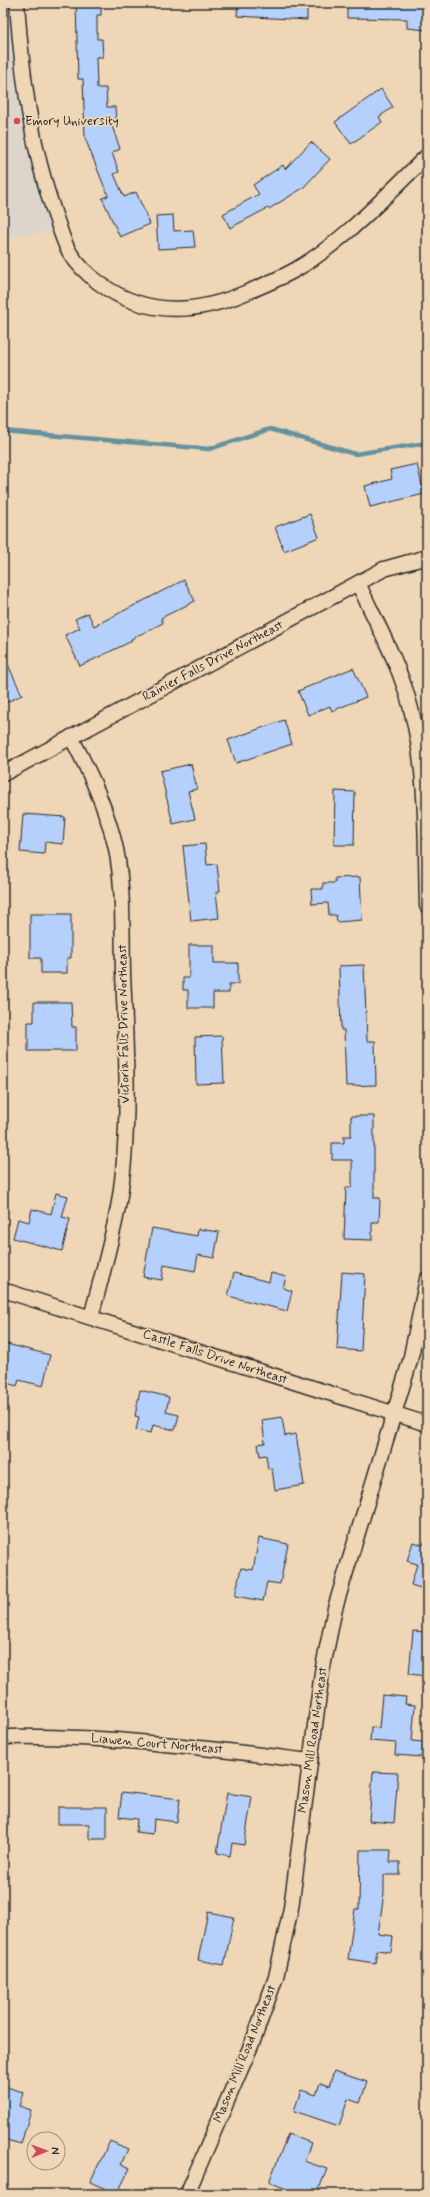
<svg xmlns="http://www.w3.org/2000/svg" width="430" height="2197" viewBox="0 0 430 2197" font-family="Mynerve,sans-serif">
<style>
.built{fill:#ddd4cb}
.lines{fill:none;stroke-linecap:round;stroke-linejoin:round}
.stream{stroke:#65929f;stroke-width:4.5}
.building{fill:#b5d0fd;stroke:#2b2b2b}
.minor-casing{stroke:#2b2b2b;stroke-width:17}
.minor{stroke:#eed6b6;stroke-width:14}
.poi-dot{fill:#d1495b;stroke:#eed6b6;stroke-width:1.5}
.labels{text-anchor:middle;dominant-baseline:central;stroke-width:3.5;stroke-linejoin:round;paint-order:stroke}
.poi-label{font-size:13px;fill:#2b2b2b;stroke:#eed6b6;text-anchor:start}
.street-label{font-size:13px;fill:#2b2b2b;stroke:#eed6b6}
</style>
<rect width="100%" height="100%" fill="#eed6b6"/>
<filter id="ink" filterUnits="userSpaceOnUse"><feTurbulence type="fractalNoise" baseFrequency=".025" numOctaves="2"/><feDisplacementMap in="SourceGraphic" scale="8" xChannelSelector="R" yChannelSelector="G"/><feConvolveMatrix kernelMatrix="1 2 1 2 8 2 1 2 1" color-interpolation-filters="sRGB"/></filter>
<g filter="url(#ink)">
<polygon class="built" points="3,3 17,3 19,37 60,230 3,238"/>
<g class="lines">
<polyline class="stream" points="3,431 209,449 270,429 355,454 427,443"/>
</g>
<g class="building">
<polygon points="76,3 101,3 101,15 97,15 97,39 102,39 103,57 96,57 97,88 106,88 107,107 115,107 116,123 111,123 120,149 112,153 119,172 114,174 124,197 136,192 150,224 120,237 102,198 108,196 85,138 83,79 78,79"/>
<polygon points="238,3 307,3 307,20 237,16"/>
<polygon points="347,3 427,3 427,30 407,28 407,19 347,18"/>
<polygon points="381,89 393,107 379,117 382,122 351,144 335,122"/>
<polygon points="311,142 330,159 303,188 269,209 268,208 230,228 223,214 259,194 253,185 283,165 285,169"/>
<polygon points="173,215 174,231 193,230 195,247 158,249 156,216"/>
<polygon points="417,464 424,494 370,507 365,486 392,479 390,470"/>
<polygon points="310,514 319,537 284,551 275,527"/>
<polygon points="184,580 195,601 161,618 163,623 131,639 132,641 80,666 65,635 80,628 75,619 88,613 94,626"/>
<polygon points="3,654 22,695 3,704"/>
<polygon points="353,668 366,697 332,711 330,706 308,715 298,691"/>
<polygon points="284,720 292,744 236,763 228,740"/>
<polygon points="191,764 197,789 188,791 195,819 173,824 160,771"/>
<polygon points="335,791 355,792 354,845 334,845"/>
<polygon points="23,814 65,817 63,844 45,842 44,854 20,852"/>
<polygon points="205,844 207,865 217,864 220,891 216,892 219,918 191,921 183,846"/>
<polygon points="360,877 362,920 337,922 336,915 329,915 328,903 312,904 311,889 323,889 323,883 335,883 335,878"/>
<polygon points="30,914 71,914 71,958 67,958 67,973 41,973 41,958 30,958"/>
<polygon points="189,945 214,945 214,963 238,963 238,984 229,984 229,993 213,993 213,1008 188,1008 188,990 183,990 183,978 189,978"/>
<polygon points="364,965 367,1041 375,1041 376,1085 346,1086 344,1030 341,1030 339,966"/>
<polygon points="34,1002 71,1002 72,1027 76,1027 76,1051 28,1051 28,1022 34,1022"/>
<polygon points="222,1036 224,1083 196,1084 195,1037"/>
<polygon points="351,1116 374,1116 374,1198 380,1198 379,1222 372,1222 372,1240 344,1239 346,1187 352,1187 352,1160 332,1160 332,1143 344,1143 344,1136 351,1136"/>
<polygon points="56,1193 68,1196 62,1217 70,1219 62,1251 13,1238 18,1219 29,1222 32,1209 51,1214"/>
<polygon points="152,1228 197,1236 198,1229 219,1232 214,1258 198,1255 195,1271 164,1265 162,1280 143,1277"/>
<polygon points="342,1272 365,1274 361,1351 337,1349"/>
<polygon points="234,1273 269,1282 271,1273 286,1277 283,1288 292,1291 287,1311 228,1296"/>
<polygon points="3,1343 50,1355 43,1386 19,1380 17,1386 3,1382"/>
<polygon points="140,1390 169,1397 166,1412 179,1415 175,1430 153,1425 151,1433 136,1430 139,1417 135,1416"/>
<polygon points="282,1417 285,1436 296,1434 304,1485 275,1490 272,1468 268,1469 266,1455 260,1456 258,1444 265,1443 262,1420"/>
<polygon points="259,1538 288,1544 280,1584 267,1582 263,1601 235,1596 241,1568 253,1570"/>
<polygon points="413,1542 423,1545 424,1542 427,1542 427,1590 411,1585 417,1564 407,1561"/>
<polygon points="413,1631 427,1632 427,1676 409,1674"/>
<polygon points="382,1695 406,1697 405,1704 415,1705 412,1741 423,1742 422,1757 395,1755 396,1743 370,1741 371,1727 379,1728"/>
<polygon points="373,1772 398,1773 394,1823 369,1821"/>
<polygon points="122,1792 180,1799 177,1822 154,1819 153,1834 136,1832 137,1819 119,1817"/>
<polygon points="227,1793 252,1797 244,1845 232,1843 230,1856 217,1853"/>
<polygon points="58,1807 107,1807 107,1839 89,1839 89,1824 58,1824"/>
<polygon points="360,1850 391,1850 390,1862 400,1862 400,1875 384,1875 384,1893 378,1934 393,1936 391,1952 377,1950 375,1963 348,1959 355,1909 359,1909"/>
<polygon points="208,1912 234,1917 224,1965 198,1960"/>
<polygon points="334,2071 367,2082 360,2103 348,2099 339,2126 294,2111 301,2090 316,2095 320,2083 329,2086"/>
<polygon points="3,2086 23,2092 19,2106 31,2110 21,2144 3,2139"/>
<polygon points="288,2134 311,2143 304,2161 327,2169 317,2194 299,2194 269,2182"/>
<polygon points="110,2141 128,2149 121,2164 130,2168 117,2194 90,2182"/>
</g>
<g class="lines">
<g class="minor-casing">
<g id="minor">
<path d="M17,3C22,75 31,147 55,215C60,228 63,242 70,253C84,275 111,294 135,302C172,315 210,308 245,293C262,286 279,279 295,270C345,241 386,195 427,156"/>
<path d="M358,583C377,624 400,665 411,709C428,773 425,840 427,906"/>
<path d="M71,737C90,772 107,809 116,849C124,889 122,932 123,972C126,1048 131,1127 119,1202C112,1241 101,1279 91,1317"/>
<polyline points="3,774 384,569 427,557"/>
<polyline points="3,1290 427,1424"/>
<path d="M3,1737C106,1735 207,1748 310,1761"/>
<polyline points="187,2194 253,2041 276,1977 291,1908 322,1672 335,1608 410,1361 427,1279"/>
</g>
</g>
<use href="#minor" class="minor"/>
</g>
</g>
<circle class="poi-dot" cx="17" cy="121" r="4"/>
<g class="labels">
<g class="poi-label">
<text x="25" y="121">Emory University</text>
</g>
<g class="street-label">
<text transform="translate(213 661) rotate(-28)">Rainier Falls Drive Northeast</text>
<text transform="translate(124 1024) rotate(-91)">Victoria Falls Drive Northeast</text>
<text transform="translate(215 1357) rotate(18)">Castle Falls Drive Northeast</text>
<text transform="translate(313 1740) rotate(-82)">Mason Mill Road Northeast</text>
<text transform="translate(157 1744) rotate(5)">Liawen Court Northeast</text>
<text transform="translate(245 2054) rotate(-68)">Mason Mill Road Northeast</text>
</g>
</g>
<rect width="430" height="2197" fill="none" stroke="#eed6b6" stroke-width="16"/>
<rect x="8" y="8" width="414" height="2181" fill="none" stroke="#2b2b2b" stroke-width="1.5" filter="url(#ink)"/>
<g transform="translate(46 2151) rotate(89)"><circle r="19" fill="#eed6b6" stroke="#a0927e"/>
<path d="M0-3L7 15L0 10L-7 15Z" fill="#d1495b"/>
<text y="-6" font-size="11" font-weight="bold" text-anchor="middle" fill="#2b2b2b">N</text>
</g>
</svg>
